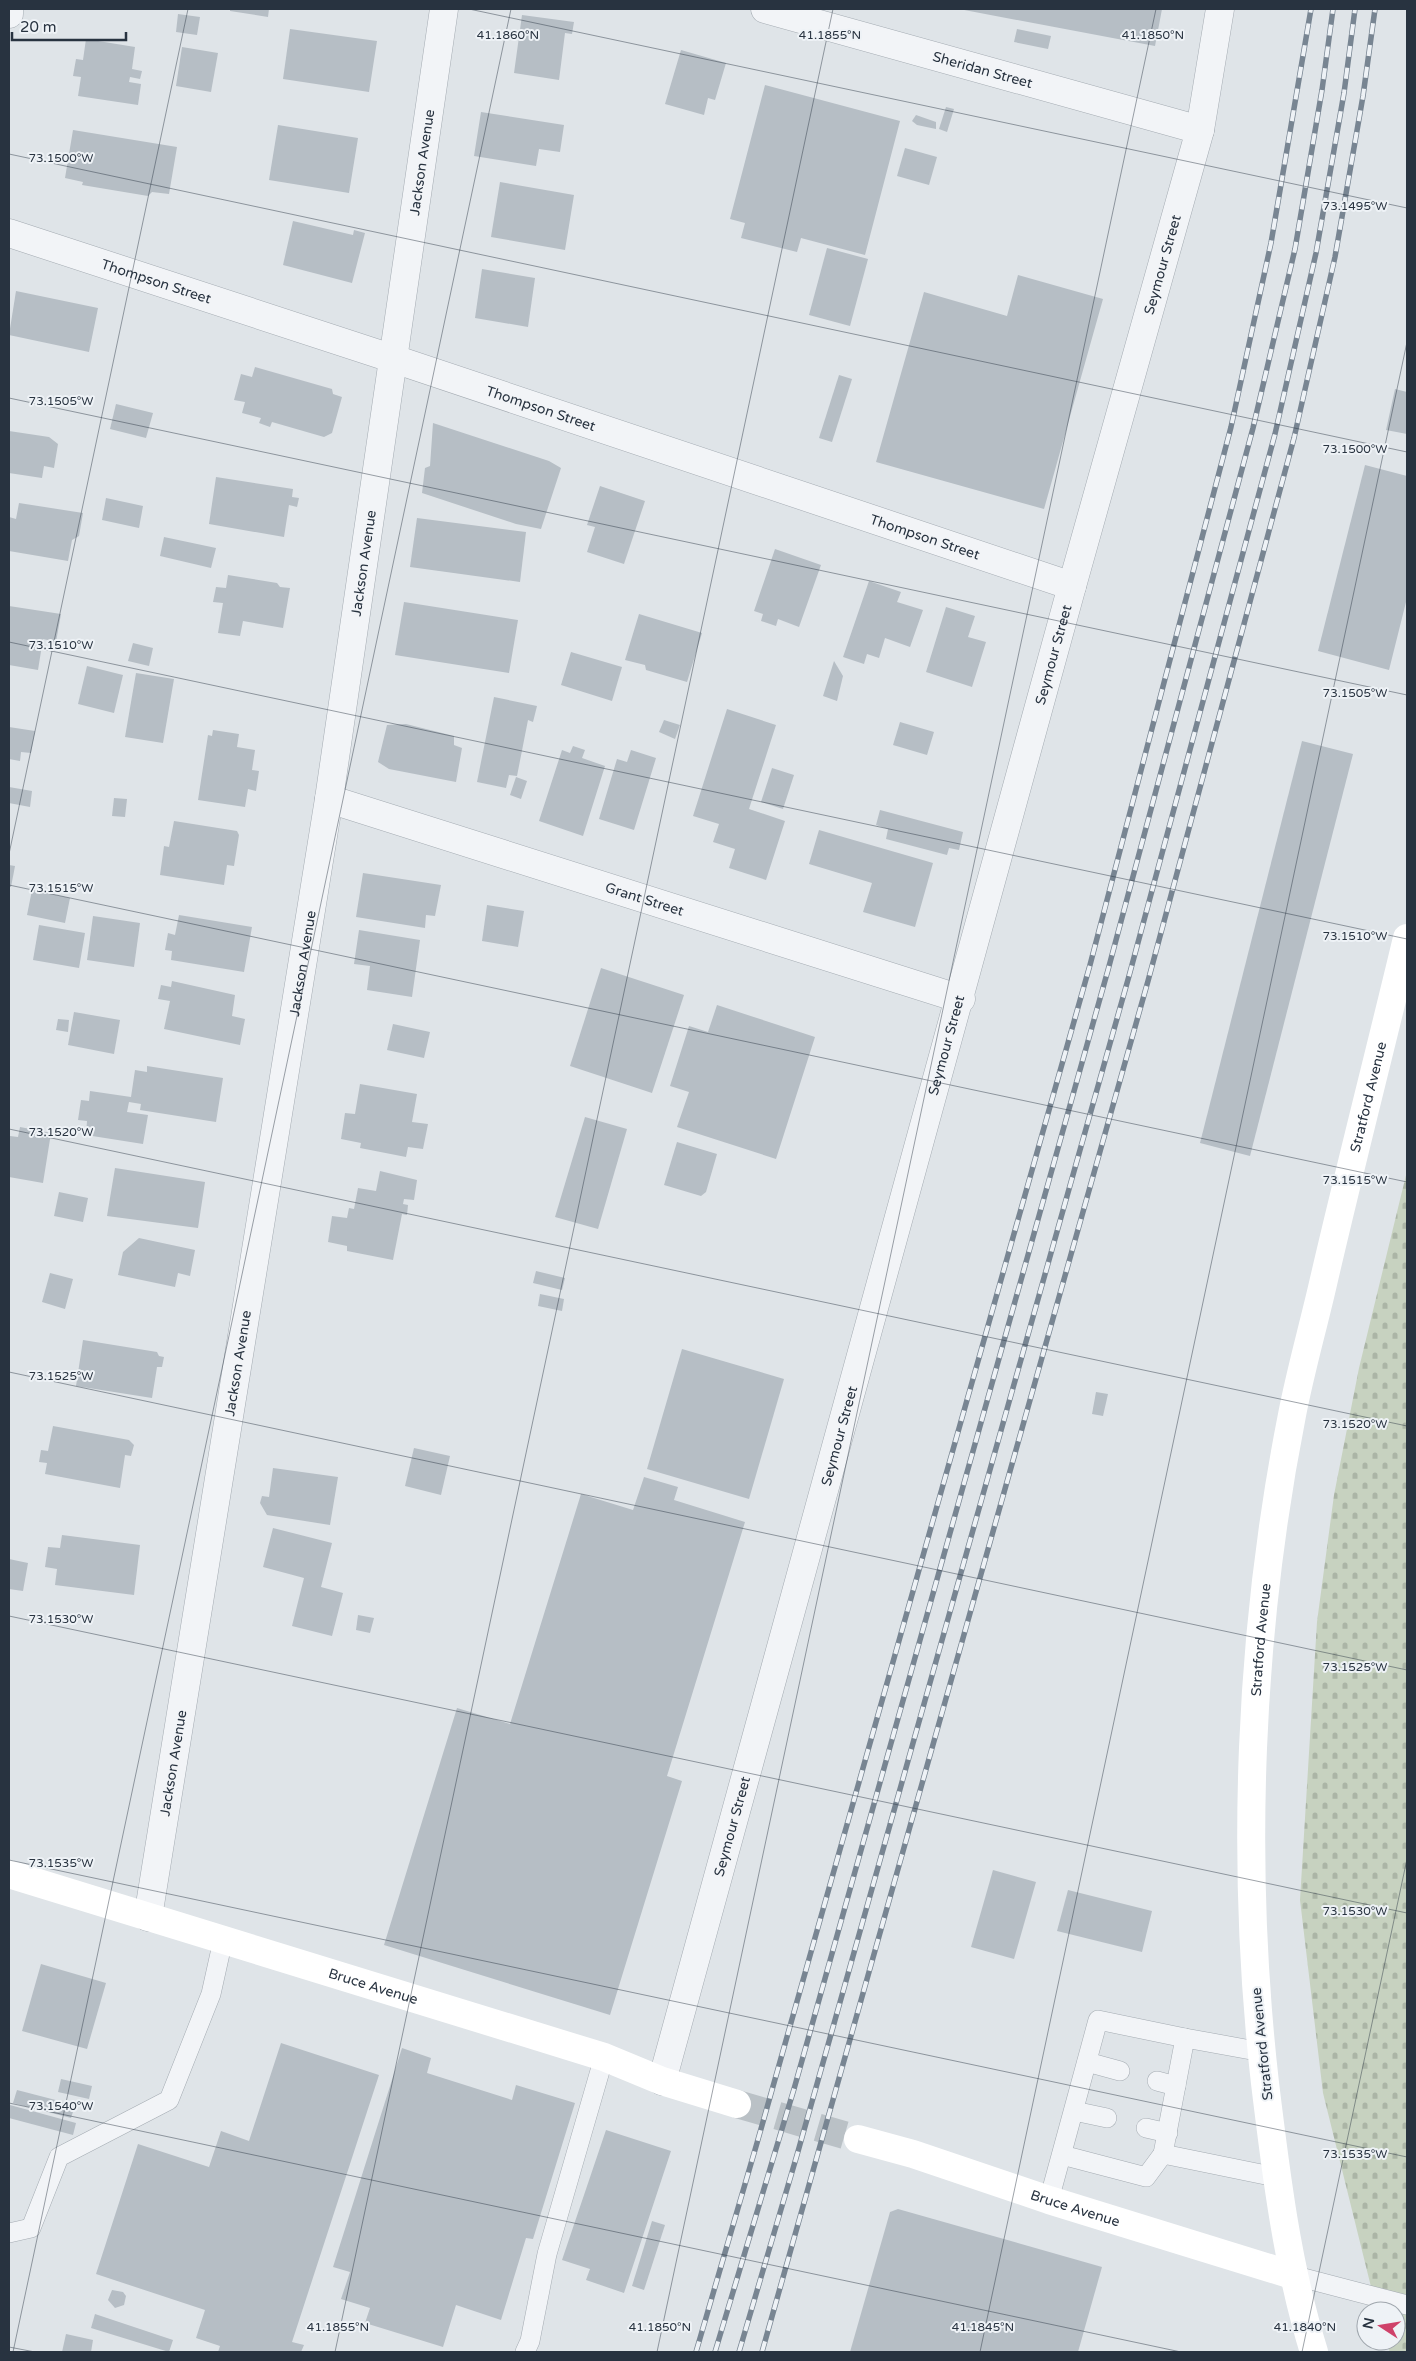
<svg xmlns="http://www.w3.org/2000/svg" width="1416" height="2361" viewBox="0 0 1416 2361" font-family="'Varela Round',sans-serif">
<style>
.cemetery{fill:url(#cemetery-stones)}
.building{fill:#b6bec5}
.lines{fill:none;stroke-linecap:round;stroke-linejoin:round}
.secondary-tunnel{stroke:#bac1c6;stroke-width:28;stroke-dasharray:28 14;stroke-linecap:butt}
.lane-casing{stroke:#a4abb2;stroke-width:20}
.street-casing{stroke:#a4abb2;stroke-width:29}
.lane{stroke:#f2f4f7;stroke-width:19}
.street{stroke:#f2f4f7;stroke-width:28}
.secondary{stroke:#fff;stroke-width:28}
.rail-casing{stroke:#788592;stroke-width:5.5}
.rail{stroke:#eef2f6;stroke-width:4;stroke-dasharray:11;stroke-linecap:butt}
.ticks{fill:none;stroke:#283340;stroke-width:1;stroke-opacity:0.45}
.labels{text-anchor:middle;dominant-baseline:central;stroke-width:4;stroke-linejoin:round;paint-order:stroke}
.street-label{font-size:14px;fill:#283340;stroke:#eef2f6}
.ticks-label{font-size:12px;text-anchor:middle;fill:#283340;stroke:#eef2f6;stroke-width:4;stroke-linejoin:round;paint-order:stroke}
</style>
<defs>
<pattern id="cemetery-stones" width="16" height="16" patternUnits="userSpaceOnUse" patternTransform="scale(1.25)"><rect width="16" height="16" fill="#c7d2c0"/><path d="M2 7V4a2 2 0 0 1 4 0v3zM10 15v-3a2 2 0 0 1 4 0v3z" fill="#abb5a6"/></pattern>
</defs>
<rect width="100%" height="100%" fill="#dfe4e8"/>
<polygon class="cemetery" points="1407,1171 1407,2352 1390,2352 1385,2341 1396,2341 1396,2311 1377,2311 1323,2093 1300,1900 1317,1622 1334,1495 1359,1368"/>
<g class="building">
<polygon points="230,9 269,9 268,17 230,11"/>
<polygon points="959,9 1162,9 1155,46"/>
<polygon points="178,14 200,17 197,35 176,32"/>
<polygon points="522,15 574,22 572,34 565,33 559,80 514,73"/>
<polygon points="290,29 377,41 369,92 283,79"/>
<polygon points="1017,29 1051,36 1048,49 1014,42"/>
<polygon points="86,39 135,47 132,69 142,71 140,79 130,77 129,82 141,84 138,105 78,96 81,77 73,76 76,59 83,60"/>
<polygon points="182,47 218,53 211,92 176,86"/>
<polygon points="681,50 726,63 715,100 708,98 704,115 665,104"/>
<polygon points="765,85 900,121 865,255 801,238 797,252 741,238 745,223 730,219"/>
<polygon points="946,107 954,109 947,132 939,129"/>
<polygon points="481,112 564,125 560,152 539,149 536,166 474,156"/>
<polygon points="916,115 936,122 936,129 917,125 912,121"/>
<polygon points="278,125 358,138 349,193 269,180"/>
<polygon points="73,130 177,147 169,194 152,192 148,196 82,185 83,182 65,178"/>
<polygon points="905,148 937,157 929,185 897,176"/>
<polygon points="500,182 574,195 565,250 491,237"/>
<polygon points="293,221 353,235 354,230 365,233 352,283 283,265"/>
<polygon points="827,248 868,259 850,326 809,315"/>
<polygon points="482,269 535,278 528,327 475,318"/>
<polygon points="1018,275 1103,299 1044,509 876,462 924,292 1007,316"/>
<polygon points="16,291 98,308 89,352 9,335"/>
<polygon points="255,367 332,389 333,394 342,397 332,433 324,437 272,422 270,427 259,423 261,418 242,413 245,402 234,400 241,374 252,377"/>
<polygon points="839,375 852,379 832,442 819,438"/>
<polygon points="1395,389 1407,392 1407,434 1386,430"/>
<polygon points="116,404 153,413 146,438 110,429"/>
<polygon points="433,423 549,461 561,468 541,529 516,524 422,493 425,468 430,466"/>
<polygon points="9,431 49,437 58,444 54,468 44,466 42,478 9,473"/>
<polygon points="1365,465 1407,476 1407,598 1389,670 1318,651"/>
<polygon points="216,477 293,489 292,497 299,498 297,507 289,505 284,537 209,524"/>
<polygon points="600,486 645,501 624,564 587,552 595,527 587,525"/>
<polygon points="106,498 143,506 139,528 102,520"/>
<polygon points="19,503 83,513 79,536 72,540 68,561 9,551 9,517 16,519"/>
<polygon points="417,518 526,532 520,582 410,567"/>
<polygon points="164,537 216,548 211,568 160,556"/>
<polygon points="775,549 821,565 799,627 778,619 776,626 761,621 763,614 754,611"/>
<polygon points="228,575 277,583 280,587 290,588 283,628 243,621 240,636 218,633 223,603 213,602 216,587 226,588"/>
<polygon points="869,581 901,592 897,602 923,610 910,647 885,638 879,658 867,654 864,664 843,657"/>
<polygon points="404,602 518,620 509,673 395,655"/>
<polygon points="9,606 61,614 56,642 43,639 38,670 9,665"/>
<polygon points="946,607 975,616 968,637 986,642 972,687 926,672"/>
<polygon points="639,614 702,633 687,682 646,670 645,665 625,660"/>
<polygon points="133,643 153,648 149,666 128,661"/>
<polygon points="571,652 622,667 612,701 561,685"/>
<polygon points="834,661 843,676 837,701 823,696"/>
<polygon points="87,666 123,675 114,713 78,704"/>
<polygon points="136,673 174,679 163,743 125,737"/>
<polygon points="494,697 537,706 533,722 528,720 517,776 509,775 506,788 477,782"/>
<polygon points="727,709 776,725 749,809 785,821 766,880 729,868 735,849 713,842 719,824 693,816"/>
<polygon points="664,720 680,725 675,739 659,732"/>
<polygon points="900,722 934,732 927,755 893,745"/>
<polygon points="406,724 454,736 454,745 462,748 456,782 389,769 378,762 387,725"/>
<polygon points="9,727 35,731 31,753 21,752 20,761 9,759"/>
<polygon points="213,730 239,734 237,747 255,750 252,770 259,771 256,791 248,789 245,807 198,800 208,735 212,736"/>
<polygon points="1302,741 1353,754 1250,1156 1200,1143"/>
<polygon points="573,746 585,750 582,758 605,766 583,836 539,821 562,750 570,753"/>
<polygon points="631,750 656,758 634,830 599,819 617,759 627,762"/>
<polygon points="772,768 794,775 783,809 761,802"/>
<polygon points="516,777 527,781 521,799 510,795"/>
<polygon points="9,787 32,791 30,807 9,803"/>
<polygon points="114,798 127,799 125,817 112,816"/>
<polygon points="880,810 963,832 959,850 949,848 947,855 886,839 888,829 876,825"/>
<polygon points="174,821 237,831 239,835 234,866 227,865 224,885 160,875 164,846 169,847"/>
<polygon points="819,830 933,863 915,927 863,912 872,883 809,864"/>
<polygon points="9,865 15,866 11,887 9,887"/>
<polygon points="363,873 441,885 435,916 426,915 425,928 356,917"/>
<polygon points="32,890 70,898 65,923 27,915"/>
<polygon points="487,905 524,911 518,947 482,941"/>
<polygon points="179,915 252,927 244,972 171,960 172,951 165,950 168,933 175,935"/>
<polygon points="93,916 140,923 134,967 87,960"/>
<polygon points="39,925 85,933 79,968 33,960"/>
<polygon points="359,930 420,940 412,997 367,990 370,966 354,964"/>
<polygon points="601,968 684,995 652,1093 570,1066"/>
<polygon points="172,981 235,995 232,1016 245,1019 240,1045 164,1029 170,1001 158,999 161,985 171,987"/>
<polygon points="717,1005 815,1037 776,1159 677,1127 689,1092 670,1086 689,1026 708,1032"/>
<polygon points="74,1012 120,1020 114,1054 68,1045"/>
<polygon points="58,1019 69,1020 68,1032 56,1030"/>
<polygon points="393,1024 430,1032 424,1058 387,1050"/>
<polygon points="147,1066 223,1078 216,1122 140,1110 141,1104 129,1102 127,1112 148,1115 143,1144 86,1135 87,1121 78,1120 81,1100 89,1101 90,1091 131,1097 135,1070 147,1072"/>
<polygon points="360,1084 417,1094 412,1122 428,1124 423,1149 408,1147 406,1157 360,1148 361,1143 341,1139 345,1113 355,1114"/>
<polygon points="585,1117 627,1129 598,1229 555,1217"/>
<polygon points="20,1127 51,1133 43,1183 9,1177 10,1136 18,1137"/>
<polygon points="677,1142 717,1154 706,1192 701,1196 664,1185"/>
<polygon points="115,1168 205,1182 198,1228 107,1216"/>
<polygon points="380,1171 417,1180 414,1200 404,1199 403,1204 408,1205 407,1215 402,1214 393,1260 347,1251 347,1246 328,1242 332,1216 347,1218 349,1208 354,1209 358,1188 376,1191"/>
<polygon points="59,1192 88,1198 83,1222 54,1216"/>
<polygon points="139,1238 195,1250 190,1276 178,1273 175,1287 118,1275 123,1252"/>
<polygon points="536,1271 565,1278 562,1290 533,1283"/>
<polygon points="50,1273 73,1279 65,1309 42,1302"/>
<polygon points="540,1294 564,1299 562,1311 538,1306"/>
<polygon points="83,1340 157,1352 159,1356 164,1357 162,1367 157,1367 152,1398 76,1386"/>
<polygon points="682,1349 784,1379 749,1499 647,1469"/>
<polygon points="1096,1392 1108,1394 1103,1416 1092,1414"/>
<polygon points="53,1426 129,1440 134,1445 131,1456 125,1455 120,1488 45,1474 47,1463 39,1462 41,1450 48,1451"/>
<polygon points="414,1448 450,1456 441,1495 405,1486"/>
<polygon points="273,1468 338,1477 330,1525 267,1515 260,1503 262,1496 269,1497"/>
<polygon points="644,1477 678,1487 674,1500 745,1522 667,1776 682,1781 610,2015 384,1945 457,1708 510,1724 581,1494 633,1510"/>
<polygon points="273,1528 332,1543 321,1587 343,1593 332,1636 292,1626 304,1578 263,1567"/>
<polygon points="62,1535 140,1545 134,1595 55,1585 57,1569 45,1567 48,1547 60,1548"/>
<polygon points="9,1559 28,1563 23,1591 9,1589"/>
<polygon points="358,1615 374,1618 370,1633 356,1630"/>
<polygon points="993,1870 1036,1882 1014,1959 971,1947"/>
<polygon points="1068,1890 1152,1911 1142,1952 1057,1931"/>
<polygon points="41,1964 106,1983 87,2049 22,2031"/>
<polygon points="281,2043 379,2075 292,2342 304,2345 301,2352 218,2352 220,2346 196,2338 205,2310 96,2274 138,2144 209,2167 221,2131 249,2141"/>
<polygon points="402,2048 431,2058 427,2073 512,2100 516,2085 575,2103 533,2239 526,2238 501,2320 456,2305 443,2347 365,2323 370,2308 341,2299 350,2272 333,2267"/>
<polygon points="61,2079 92,2086 89,2099 58,2092"/>
<polygon points="17,2090 75,2105 71,2118 13,2103"/>
<polygon points="10,2105 76,2123 73,2135 9,2118"/>
<polygon points="606,2130 671,2151 624,2293 586,2280 590,2269 562,2260"/>
<polygon points="898,2209 1102,2267 1078,2352 850,2352 890,2212"/>
<polygon points="652,2221 665,2225 644,2290 632,2286"/>
<polygon points="112,2290 123,2292 126,2296 124,2305 115,2308 108,2300"/>
<polygon points="95,2314 173,2340 169,2352 91,2328"/>
<polygon points="66,2334 93,2340 91,2352 62,2352"/>
</g>
<g class="lines">
<polyline class="secondary-tunnel" points="737,2104 858,2139"/>
<g class="lane-casing">
<g id="lane">
<polyline points="1262,2052 1185,2038 1163,2154 1276,2177"/>
<polyline points="1087,2062 1120,2071"/>
<polyline points="1157,2081 1176,2086"/>
<polyline points="1074,2111 1107,2118"/>
<polyline points="1146,2128 1168,2133"/>
<polyline points="1062,2155 1146,2177 1163,2154"/>
<polyline points="1049,2200 1098,2020 1185,2038"/>
<polyline points="9,2233 31,2228 59,2157 169,2100 211,1994 223,1940"/>
<polyline points="1292,2275 1407,2305"/>
<polyline points="525,2352 530,2341 547,2254 604,2057"/>
</g>
</g>
<g class="street-casing">
<g id="street">
<path id="s1" d="M765,9L1200,130"/>
<polyline points="9,14 9,9"/>
<path id="s2" d="M9,233L394,359L1072,586"/>
<path id="s3" d="M329,799L961,999"/>
<path id="s4" d="M148,1917L329,799L444,9"/>
<path id="s5" d="M662,2081L1072,586L1200,130L1220,9"/>
</g>
</g>
<use href="#lane" class="lane"/>
<use href="#street" class="street"/>
<g class="secondary">
<path id="s6" d="M9,1874L604,2057L662,2081L737,2104"/>
<path id="s7" d="M858,2139L913,2154L1049,2200L1292,2275"/>
<path id="s8" d="M1314,2352C1287,2265 1276,2174 1265,2083C1240,1863 1249,1632 1292,1415C1300,1373 1312,1331 1322,1288C1349,1171 1379,1055 1407,938"/>
</g>
<g class="rail-casing">
<g id="rail">
<polyline points="696,2352 757,2143 1090,965 1231,427 1271,243 1311,9"/>
<polyline points="715,2352 794,2089 1108,970 1253,428 1295,249 1322,90 1333,9"/>
<polyline points="739,2352 797,2155 1129,976 1275,434 1316,253 1344,93 1355,9"/>
<polyline points="762,2352 1148,981 1294,438 1335,257 1363,96 1375,9"/>
</g>
</g>
<use href="#rail" class="rail"/>
</g>
<path class="ticks" d="M469,9L1407,208M9,154L1407,452M9,398L1407,695M9,642L1407,939M9,854L188,9M9,885L1407,1182M9,1129L1407,1426M9,1372L1407,1670M9,1616L1407,1913M9,1860L1407,2157M9,2103L1181,2352M9,2347L35,2352M13,2352L511,9M335,2352L833,9M657,2352L1156,9M980,2352L1407,342M1302,2352L1407,1859"/>
<g class="labels">
<g class="street-label">
<text stroke="none"><textPath href="#s1" startOffset="226">Sheridan Street</textPath></text>
<text stroke="none"><textPath href="#s4" startOffset="1776">Jackson Avenue</textPath></text>
<text stroke="none"><textPath href="#s5" startOffset="1884">Seymour Street</textPath></text>
<text stroke="none"><textPath href="#s2" startOffset="155">Thompson Street</textPath></text>
<text stroke="none"><textPath href="#s2" startOffset="560">Thompson Street</textPath></text>
<text stroke="none"><textPath href="#s2" startOffset="965">Thompson Street</textPath></text>
<text stroke="none"><textPath href="#s4" startOffset="1371">Jackson Avenue</textPath></text>
<text stroke="none"><textPath href="#s5" startOffset="1479">Seymour Street</textPath></text>
<text stroke="none"><textPath href="#s3" startOffset="331">Grant Street</textPath></text>
<text stroke="none"><textPath href="#s4" startOffset="966">Jackson Avenue</textPath></text>
<text stroke="none"><textPath href="#s5" startOffset="1074">Seymour Street</textPath></text>
<text stroke="none"><textPath href="#s8" startOffset="1272">Stratford Avenue</textPath></text>
<text stroke="none"><textPath href="#s4" startOffset="561">Jackson Avenue</textPath></text>
<text stroke="none"><textPath href="#s5" startOffset="669">Seymour Street</textPath></text>
<text stroke="none"><textPath href="#s8" startOffset="718">Stratford Avenue</textPath></text>
<text stroke="none"><textPath href="#s4" startOffset="156">Jackson Avenue</textPath></text>
<text stroke="none"><textPath href="#s5" startOffset="264">Seymour Street</textPath></text>
<text stroke="none"><textPath href="#s6" startOffset="381">Bruce Avenue</textPath></text>
<text transform="translate(1262 2044) rotate(-96)">Stratford Avenue</text>
<text stroke="none"><textPath href="#s7" startOffset="228">Bruce Avenue</textPath></text>
</g>
</g>
<g class="ticks-label">
<text x="508" y="39">41.1860°N</text>
<text x="830" y="39">41.1855°N</text>
<text x="1153" y="39">41.1850°N</text>
<text x="61" y="162">73.1500°W</text>
<text x="1355" y="210">73.1495°W</text>
<text x="61" y="405">73.1505°W</text>
<text x="1355" y="453">73.1500°W</text>
<text x="61" y="649">73.1510°W</text>
<text x="1355" y="697">73.1505°W</text>
<text x="61" y="892">73.1515°W</text>
<text x="1355" y="940">73.1510°W</text>
<text x="61" y="1136">73.1520°W</text>
<text x="1355" y="1184">73.1515°W</text>
<text x="61" y="1380">73.1525°W</text>
<text x="1355" y="1428">73.1520°W</text>
<text x="61" y="1623">73.1530°W</text>
<text x="1355" y="1671">73.1525°W</text>
<text x="61" y="1867">73.1535°W</text>
<text x="1355" y="1915">73.1530°W</text>
<text x="61" y="2110">73.1540°W</text>
<text x="1355" y="2158">73.1535°W</text>
<text x="338" y="2331">41.1855°N</text>
<text x="660" y="2331">41.1850°N</text>
<text x="983" y="2331">41.1845°N</text>
<text x="1305" y="2331">41.1840°N</text>
</g>
<rect width="1416" height="2361" fill="none" stroke="#283340" stroke-width="20"/>
<g transform="translate(1381 2326) rotate(282)"><circle r="24" fill="#eef2f6" stroke="#9fa6ad"/>
<path d="M0-4L9 19L0 12L-9 19Z" fill="#cf426a"/>
<text y="-8" font-size="14" font-weight="bold" text-anchor="middle" fill="#283340">N</text>
</g>
<path d="M12 32v8h114v-8" fill="none" stroke="#283340" stroke-width="2.5"/>
<text x="20" y="32" font-size="15" fill="#283340" stroke="#eef2f6" stroke-width="4" paint-order="stroke">20 m</text>
</svg>
